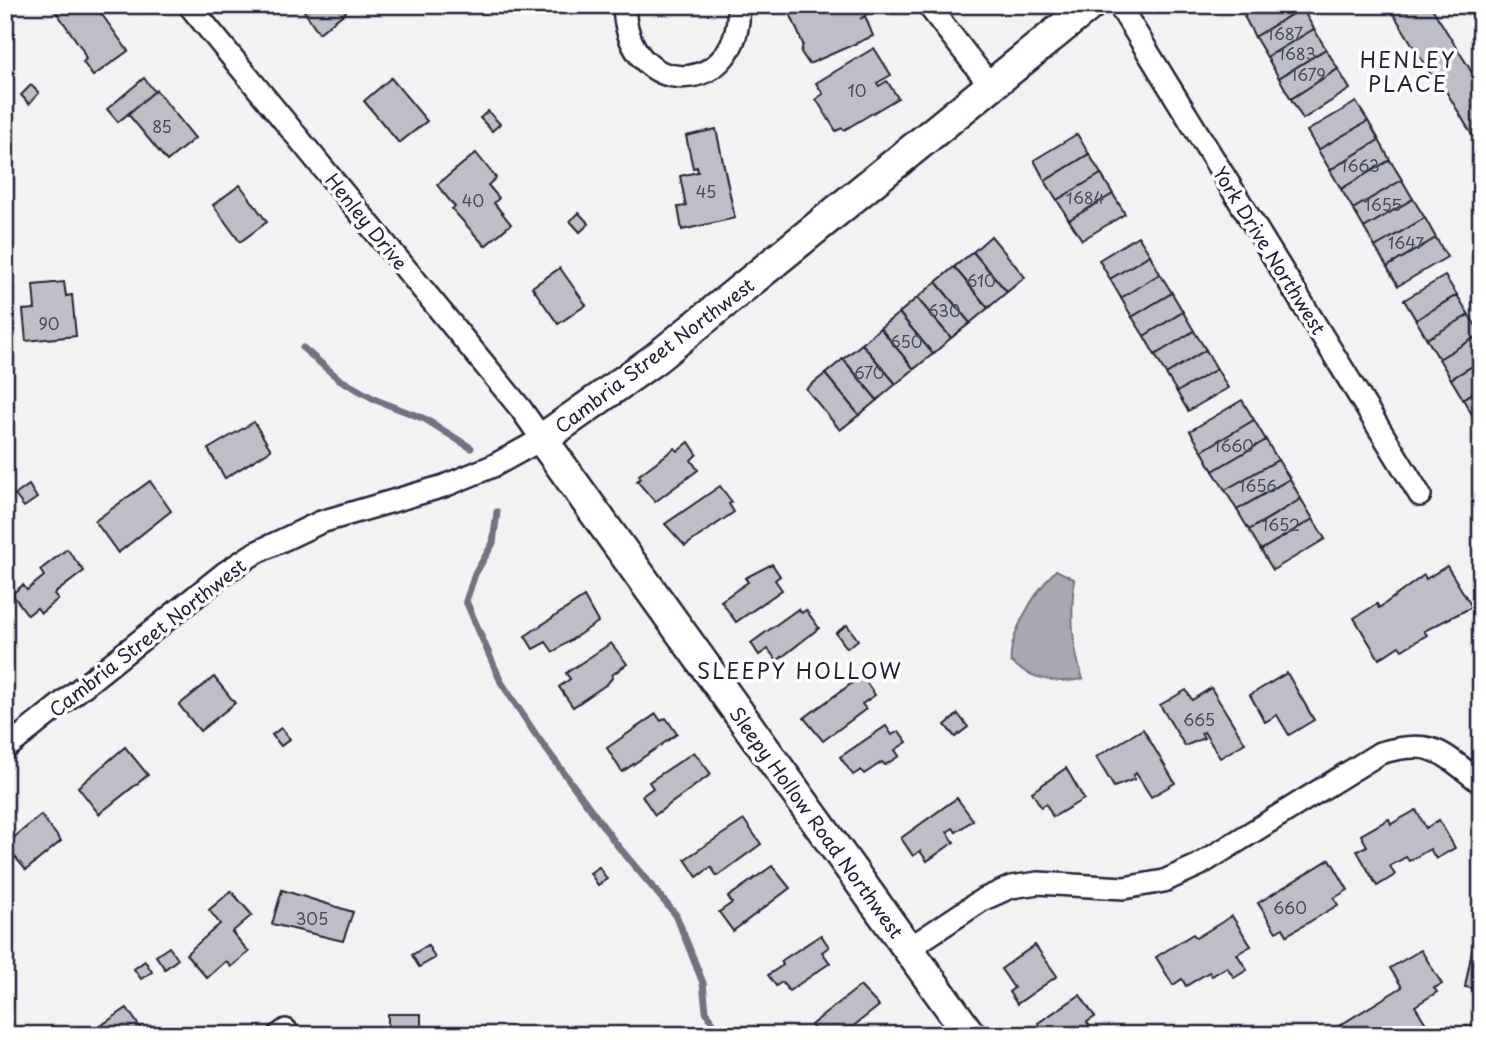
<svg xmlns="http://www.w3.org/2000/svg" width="1486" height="1040" viewBox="0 0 1486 1040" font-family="'Playpen Sans',sans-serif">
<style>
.water{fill:#a8a8b2;stroke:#727282;stroke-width:2}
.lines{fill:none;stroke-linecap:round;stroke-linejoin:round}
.stream{stroke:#727282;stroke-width:7}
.building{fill:#bebec6;stroke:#22223b;stroke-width:2}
.lane-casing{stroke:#22223b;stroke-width:16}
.street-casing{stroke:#22223b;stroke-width:26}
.secondary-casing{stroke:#22223b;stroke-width:35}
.lane{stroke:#fff;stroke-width:10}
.street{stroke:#fff;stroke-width:21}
.secondary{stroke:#fff;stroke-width:30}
.labels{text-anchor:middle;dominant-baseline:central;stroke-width:7;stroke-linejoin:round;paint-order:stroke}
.number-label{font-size:16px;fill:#49495e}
.street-label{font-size:19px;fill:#22223b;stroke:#fff}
.neighbourhood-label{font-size:21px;letter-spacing:2px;fill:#22223b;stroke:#fff}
</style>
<rect width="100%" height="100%" fill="#f2f2f3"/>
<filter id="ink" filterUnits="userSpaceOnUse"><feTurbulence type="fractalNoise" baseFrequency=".0143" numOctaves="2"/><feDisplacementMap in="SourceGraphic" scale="14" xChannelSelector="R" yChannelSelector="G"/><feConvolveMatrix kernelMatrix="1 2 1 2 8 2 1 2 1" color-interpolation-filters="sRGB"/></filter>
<g filter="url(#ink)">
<path class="water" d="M1056,570L1074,579C1071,615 1071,645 1083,679C1056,684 1033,680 1011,662C1008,635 1036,590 1056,570Z"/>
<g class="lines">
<g class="stream">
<polyline points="303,348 339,379 376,400 425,419 471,448"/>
<polyline points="497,512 493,543 475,574 466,601 501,682 536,735 617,845 676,915 703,983 706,1011 720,1035"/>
</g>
</g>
<g class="building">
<polygon points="62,5 95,5 128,51 93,76 83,62 86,59 82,49 55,10"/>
<polygon points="300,5 341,5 346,12 319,33"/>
<polygon points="495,5 566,5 563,13 540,13 501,11 495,9"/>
<polygon points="808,5 863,5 867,14 860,19 865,16 873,36 809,64 801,52 803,44 790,13"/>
<polygon points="1261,5 1300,5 1302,8 1255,37 1244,16"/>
<polygon points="1388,5 1430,5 1473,74 1476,72 1481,81 1481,129 1472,135 1446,91 1442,93"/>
<polygon points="1302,8 1314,29 1267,57 1255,37"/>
<polygon points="1314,29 1326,49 1279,78 1267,57"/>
<polygon points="874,48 891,75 877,83 879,86 887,81 898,98 844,130 842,128 836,131 816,99 823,94 816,83"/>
<polygon points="1326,49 1338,69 1291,99 1279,78"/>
<polygon points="1338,69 1350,89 1303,119 1291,99"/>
<polygon points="144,78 155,92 118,122 107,109"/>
<polygon points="391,78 427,121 399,143 364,101"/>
<polygon points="31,85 39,93 29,104 21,95"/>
<polygon points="156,90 195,138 167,161 128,114"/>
<polygon points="1356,102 1368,121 1318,150 1307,131"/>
<polygon points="488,111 500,124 492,131 480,118"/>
<polygon points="1368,121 1379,140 1330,170 1318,150"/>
<polygon points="716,129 735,218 682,230 678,207 686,206 680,176 698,172 697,167 693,168 686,136"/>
<polygon points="1077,134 1089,154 1045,181 1034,160"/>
<polygon points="1379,140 1390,160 1341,189 1330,170"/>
<polygon points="476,153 496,178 488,185 499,198 494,203 511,224 485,246 452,209 455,207 437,185"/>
<polygon points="1089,154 1101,174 1057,200 1045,181"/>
<polygon points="1390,160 1402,180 1353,209 1341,189"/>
<polygon points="1101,174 1113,194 1069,220 1057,200"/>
<polygon points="1402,180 1413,199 1364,228 1353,209"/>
<polygon points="240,185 267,222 240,242 213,205"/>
<polygon points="1113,194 1125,214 1082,240 1069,220"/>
<polygon points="1413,199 1425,218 1375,247 1364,228"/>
<polygon points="579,213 589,224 580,232 570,221"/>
<polygon points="1425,218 1436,238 1387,267 1375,247"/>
<polygon points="991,236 1025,277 1007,292 973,252"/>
<polygon points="1138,236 1150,255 1110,279 1099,260"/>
<polygon points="1436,238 1447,257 1398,286 1387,267"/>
<polygon points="973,252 1007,292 988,308 954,267"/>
<polygon points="1150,255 1160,274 1121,298 1110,279"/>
<polygon points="954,267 988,308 970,323 936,282"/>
<polygon points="560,268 586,305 558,324 532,287"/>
<polygon points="1160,274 1172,293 1132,317 1121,298"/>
<polygon points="1445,276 1457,295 1416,320 1404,300"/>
<polygon points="64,282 66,296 72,295 76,336 26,341 23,310 35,309 33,285"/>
<polygon points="936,282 970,323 951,338 917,298"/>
<polygon points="1172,293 1183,312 1144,336 1132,317"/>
<polygon points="1457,295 1469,315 1427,339 1416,320"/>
<polygon points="917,298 951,338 933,354 899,313"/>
<polygon points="1183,312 1194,331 1155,355 1144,336"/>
<polygon points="899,313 933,354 914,369 880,328"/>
<polygon points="1469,315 1481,334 1439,359 1427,339"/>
<polygon points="880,328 914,369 896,384 862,344"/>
<polygon points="1194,331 1206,350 1166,374 1155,355"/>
<polygon points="1481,334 1481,361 1451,379 1439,359"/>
<polygon points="862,344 896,384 877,400 843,359"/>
<polygon points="1206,350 1217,369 1177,392 1166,374"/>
<polygon points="843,359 877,400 859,415 825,374"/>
<polygon points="1481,361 1481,388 1463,399 1451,379"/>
<polygon points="1217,369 1228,388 1188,411 1177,392"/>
<polygon points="825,374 859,415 840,430 806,389"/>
<polygon points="1481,388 1481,414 1474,418 1463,399"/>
<polygon points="1242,400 1254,420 1202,451 1190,431"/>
<polygon points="1254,420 1266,440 1213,471 1202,451"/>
<polygon points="254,422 271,450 225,478 208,449"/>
<polygon points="1266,440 1278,460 1225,490 1213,471"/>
<polygon points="689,442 697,454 691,460 698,470 655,502 637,481 641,478 639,475 675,448 678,451"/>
<polygon points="1278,460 1290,479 1237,510 1225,490"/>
<polygon points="1290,479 1301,499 1249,530 1237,510"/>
<polygon points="150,481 171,511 118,553 95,521"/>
<polygon points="29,485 37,498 24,507 15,495"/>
<polygon points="720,486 732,502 729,504 734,512 685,546 665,524"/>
<polygon points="1301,499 1313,519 1261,550 1249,530"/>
<polygon points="1313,519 1325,539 1273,570 1261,550"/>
<polygon points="67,549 84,571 54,594 58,599 41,613 37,608 28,615 12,594 23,585 27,590 44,576 40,570"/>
<polygon points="772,564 780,576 775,580 782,590 736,622 721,601 748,582 745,578"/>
<polygon points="1447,566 1472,607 1424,631 1427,635 1402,650 1399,646 1379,659 1354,618 1377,604 1379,608 1424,575 1426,579"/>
<polygon points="584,597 598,622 553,652 546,642 533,649 525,636"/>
<polygon points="798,609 802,613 806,610 819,628 777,661 768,649 759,655 751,643"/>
<polygon points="847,625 858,640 847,648 836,633"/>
<polygon points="611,643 627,664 612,675 613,677 607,684 573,707 559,687 570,679 566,673"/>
<polygon points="1287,673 1314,720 1289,735 1277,715 1265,722 1250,695"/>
<polygon points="862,676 875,695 862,704 866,709 823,741 804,718"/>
<polygon points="214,677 235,703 200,731 179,705"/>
<polygon points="1211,688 1245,743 1220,758 1204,732 1201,733 1204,738 1185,746 1160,705 1186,690 1192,700"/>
<polygon points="656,714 661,721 666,718 677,734 622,772 607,748"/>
<polygon points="958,714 968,727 955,737 945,725"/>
<polygon points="886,726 892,735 899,731 907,742 895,750 899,756 885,765 882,762 864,774 861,770 853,775 840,757"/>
<polygon points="281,728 290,739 281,746 272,735"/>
<polygon points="1143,729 1175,783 1151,797 1136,773 1133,776 1135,779 1114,787 1096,757"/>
<polygon points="125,747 148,775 99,814 78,787"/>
<polygon points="694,752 711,774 655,815 642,796 653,788 649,782"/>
<polygon points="1066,768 1084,799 1053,817 1046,804 1041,807 1032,792"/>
<polygon points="957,798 973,820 956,832 953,828 947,832 954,842 927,861 920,851 913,856 901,838"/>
<polygon points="1416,810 1426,828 1439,820 1455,848 1436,859 1430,849 1409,861 1406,857 1390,866 1395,875 1377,886 1357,851 1367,846 1361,835 1389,819 1391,824"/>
<polygon points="41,815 61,841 26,870 5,845"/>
<polygon points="744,820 761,844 717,876 711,867 697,877 685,859"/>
<polygon points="1330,859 1348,890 1334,898 1338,905 1287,935 1283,928 1276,932 1258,903"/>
<polygon points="772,866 790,888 733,931 719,912 732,903 728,897"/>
<polygon points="599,867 607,879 598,885 590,873"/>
<polygon points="282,890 353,912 343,941 272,924"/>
<polygon points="231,891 252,915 232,932 249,952 231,967 226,961 207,978 186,954 220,924 209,910"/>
<polygon points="1232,916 1251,946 1237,954 1247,970 1234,978 1227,967 1212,976 1209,972 1186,986 1182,979 1173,985 1156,957 1193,934 1196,938"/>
<polygon points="821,935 829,947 822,952 830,963 789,991 782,982 776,986 768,975 783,965 781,961"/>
<polygon points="428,945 435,958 419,967 412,955"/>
<polygon points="1035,945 1057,976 1017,1004 1009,992 1014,988 1001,969"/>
<polygon points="169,947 178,959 165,969 156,956"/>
<polygon points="1421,950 1442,984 1434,988 1437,992 1415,1006 1428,1027 1415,1035 1331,1035 1329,1032 1402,987 1390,968"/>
<polygon points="1472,950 1481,951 1481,994 1476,993 1477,989 1465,987"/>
<polygon points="145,961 152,972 141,979 134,969"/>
<polygon points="860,986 879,1006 842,1035 810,1035 815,1031 811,1025"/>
<polygon points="1080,995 1095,1017 1087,1022 1095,1035 1042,1035 1038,1023"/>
<polygon points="127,1008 145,1035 87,1035"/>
<rect x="388" y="1014" width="33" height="21"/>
</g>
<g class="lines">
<g class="lane-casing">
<polyline id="lane" points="1460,1035 1481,1031"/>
</g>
<g class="street-casing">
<g id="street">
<path d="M624,5C627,106 745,95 738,5"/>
<polyline points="928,5 990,85"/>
<polyline points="1119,5 1420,495"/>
<polyline points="5,749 226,572 255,553 321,522 444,486 493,466 542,439 521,409 189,5"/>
<path d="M908,949L982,900L1011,887L1038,883L1124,888L1164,881L1199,865L1380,753C1433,738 1441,752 1481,783"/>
<polyline points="279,1035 286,1030"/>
</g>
</g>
<g class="secondary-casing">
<polyline id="secondary" points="970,1035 542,439 655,359 1090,5"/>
</g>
<use href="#lane" class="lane"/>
<use href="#street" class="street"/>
<use href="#secondary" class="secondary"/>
</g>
</g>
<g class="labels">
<g class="number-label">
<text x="1285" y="33">1687</text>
<text x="1297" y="53">1683</text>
<text x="1308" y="74">1679</text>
<text x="857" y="90">10</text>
<text x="162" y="126">85</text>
<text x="1360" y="165">1663</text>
<text x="706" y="191">45</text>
<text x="1085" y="197">1684</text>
<text x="473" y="200">40</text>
<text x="1383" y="204">1655</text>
<text x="1406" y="242">1647</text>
<text x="981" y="280">610</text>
<text x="944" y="310">630</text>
<text x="49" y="323">90</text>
<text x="906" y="341">650</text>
<text x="869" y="372">670</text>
<text x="1234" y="445">1660</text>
<text x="1258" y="485">1656</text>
<text x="1281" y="524">1652</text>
<text x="1199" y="719">665</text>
<text x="1290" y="907">660</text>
<text x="312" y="918">305</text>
</g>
<g class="street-label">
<text transform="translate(367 221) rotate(51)">Henley Drive</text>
<text transform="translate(1270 250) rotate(58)">York Drive Northwest</text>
<text transform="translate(654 355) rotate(-37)">Cambria Street Northwest</text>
<text transform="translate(147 637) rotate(-38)">Cambria Street Northwest</text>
<text transform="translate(817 822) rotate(54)">Sleepy Hollow Road Northwest</text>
</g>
<g class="neighbourhood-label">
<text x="1408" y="59">HENLEY<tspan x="1408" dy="24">PLACE</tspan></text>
<text x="800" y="670">SLEEPY HOLLOW</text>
</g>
</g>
<rect width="1486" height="1040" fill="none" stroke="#fff" stroke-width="28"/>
<rect x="14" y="14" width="1458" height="1012" fill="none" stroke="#22223b" stroke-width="2.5" filter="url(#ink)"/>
</svg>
